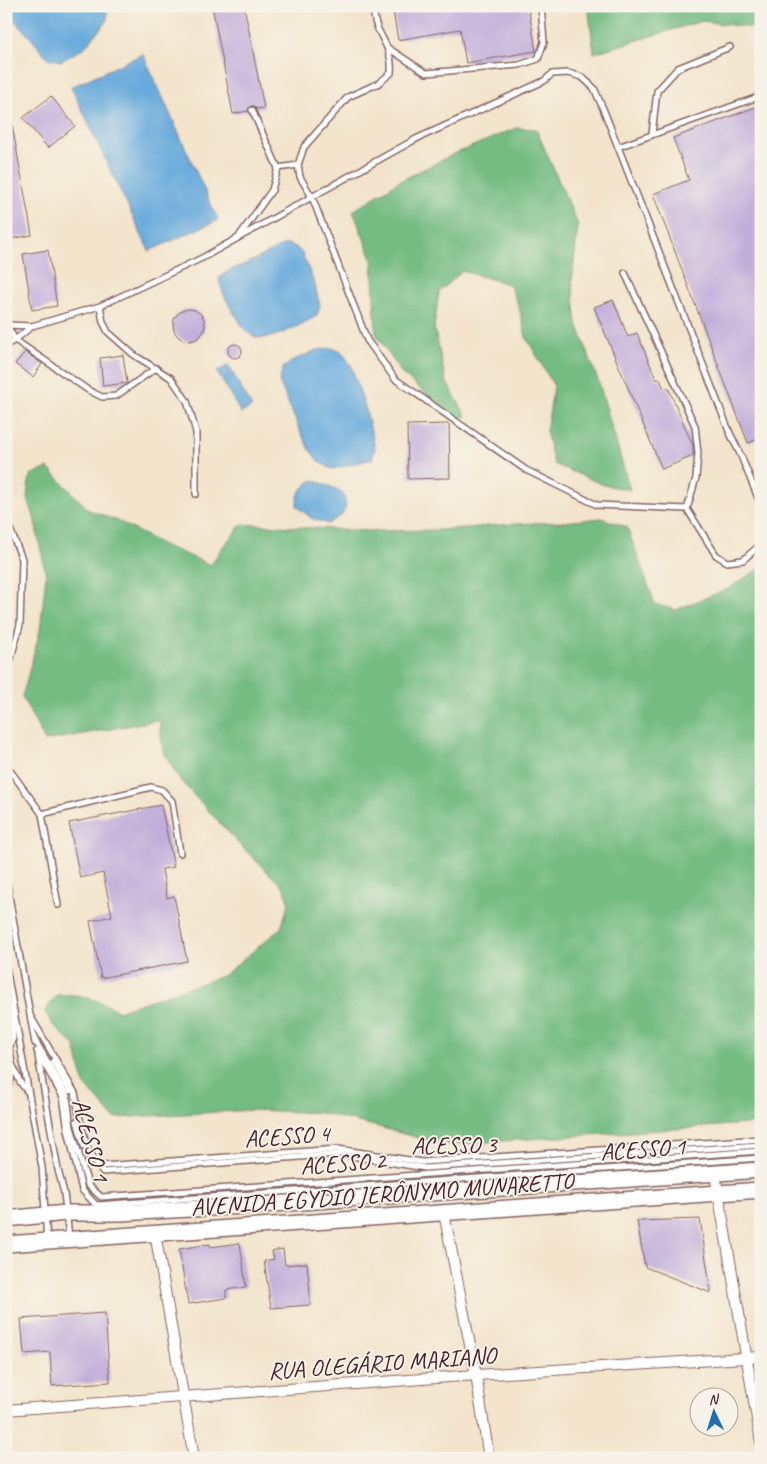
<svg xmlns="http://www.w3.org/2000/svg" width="767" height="1464" viewBox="0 0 767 1464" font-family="Caveat,sans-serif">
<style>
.forest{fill:#74bc82;stroke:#5f6e56}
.water{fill:#67aadc;stroke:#586484}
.building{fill:#c1aeda}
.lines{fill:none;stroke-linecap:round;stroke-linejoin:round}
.lane-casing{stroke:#856463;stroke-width:8}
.street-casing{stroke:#856463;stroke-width:12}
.primary-casing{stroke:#856463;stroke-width:18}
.lane{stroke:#fff;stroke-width:5}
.street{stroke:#fff;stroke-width:10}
.primary{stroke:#fff;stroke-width:15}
.labels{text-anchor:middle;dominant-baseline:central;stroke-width:4;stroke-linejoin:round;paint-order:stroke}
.street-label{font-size:24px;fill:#4a1f2b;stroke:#f7f3e8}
</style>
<rect width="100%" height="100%" fill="#f7f3e8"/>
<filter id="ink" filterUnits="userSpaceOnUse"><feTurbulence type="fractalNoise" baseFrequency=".02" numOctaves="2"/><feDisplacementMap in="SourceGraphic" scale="10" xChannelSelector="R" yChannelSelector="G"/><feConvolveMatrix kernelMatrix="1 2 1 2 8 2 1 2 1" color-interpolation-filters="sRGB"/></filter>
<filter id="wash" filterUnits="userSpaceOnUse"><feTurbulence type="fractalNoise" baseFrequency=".0096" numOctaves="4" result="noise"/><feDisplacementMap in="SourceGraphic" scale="20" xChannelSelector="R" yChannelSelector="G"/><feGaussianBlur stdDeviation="1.12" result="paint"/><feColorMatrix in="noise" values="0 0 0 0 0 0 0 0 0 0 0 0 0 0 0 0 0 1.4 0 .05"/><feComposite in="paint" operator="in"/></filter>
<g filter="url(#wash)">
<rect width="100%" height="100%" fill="#f3e4cb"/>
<g class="forest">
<polygon points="588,6 761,6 761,29 702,21 594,53"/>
<polygon points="516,128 536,129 578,225 572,281 577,324 599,383 630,490 604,485 554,464 546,431 554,386 526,337 519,307 509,284 462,271 439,292 434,327 446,381 466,416 455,418 402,374 376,334 372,259 353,211 398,182 454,154"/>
<path d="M48,468L89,510L118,521L163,545L211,565L221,549L242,524L367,531L440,530L513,524L564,522L601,518L627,527L655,604L676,610L730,588L761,567V1123L443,1145L379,1127L321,1113L253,1110L114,1118L84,1084L75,1046L52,1024L45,1011L57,995C83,993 95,999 118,1011L223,976L281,928L289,903L284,888L240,845L180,780L163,751L159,720L45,741L22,697L40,631L46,575L34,517L27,496L30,475Z"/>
</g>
<g class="water">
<polygon points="6,6 108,6 107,21 84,48 61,61 48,58 6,10"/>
<polygon points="143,54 218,220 149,251 71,87"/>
<path d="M287,244L296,247L302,253L315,285L320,306L317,316C303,323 266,346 251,335C244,330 239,320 234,313C227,302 221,291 219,278C227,270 237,268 247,263C261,258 273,249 287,244Z"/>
<polygon points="332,348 341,351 351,365 366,410 375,448 372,459 332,469 319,462 310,450 301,433 279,381 283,368 294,360 317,350"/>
<polygon points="228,365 252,407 241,413 217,372"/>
<path d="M313,480L339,490L344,496L346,506L342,515L328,524L311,518L297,506C297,491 302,488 313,480Z"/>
</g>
<g id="blocks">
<g class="building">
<polygon points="212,6 244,6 264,108 256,109 254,106 251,106 248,111 233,114"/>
<polygon points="392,6 528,6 536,51 466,63 460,29 398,40"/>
<polygon points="51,96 75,126 48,148 23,118"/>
<polygon points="761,105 761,438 748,443 653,194 689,180 673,138"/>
<polygon points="11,119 32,235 6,240 6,120"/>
<polygon points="48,250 57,306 32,310 23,254"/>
<polygon points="613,300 628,337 637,333 656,379 660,379 664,389 668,387 693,446 693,456 662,469 594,307"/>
<circle cx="189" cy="325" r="16"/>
<circle cx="235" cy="351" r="7"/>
<polygon points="25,352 42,364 33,377 15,364"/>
<polygon points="123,355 127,383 103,386 100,358"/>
<polygon points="449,424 450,478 408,479 407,425"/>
<polygon points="161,805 174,867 162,869 167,898 174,896 187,961 101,978 90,921 112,916 103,873 80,878 69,823"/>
<polygon points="700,1219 711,1293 645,1267 637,1221"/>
<polygon points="240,1243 246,1287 226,1290 226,1298 188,1304 179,1249 210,1244 210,1247"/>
<polygon points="283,1249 285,1265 307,1263 311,1305 271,1308 264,1261 274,1259 272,1251"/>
<polygon points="105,1313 110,1382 52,1386 50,1352 24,1354 21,1319"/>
</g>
</g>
</g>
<g filter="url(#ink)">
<use href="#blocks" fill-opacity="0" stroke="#856463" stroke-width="1"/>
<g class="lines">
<g class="lane-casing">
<g id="lane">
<path d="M373,6C374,13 374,21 377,27C384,43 393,53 391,73L379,83L348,97L304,147L298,165L300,177L312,197L367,340L395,379L526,470L597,505L687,509L696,478L698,453L695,426L625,273"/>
<polyline points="388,48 426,73 519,65 538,59 544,42 541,6"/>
<polyline points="652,134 657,91 678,68 730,47"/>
<polyline points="618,147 761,96"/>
<polyline points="278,168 298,165"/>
<polyline points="240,235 272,190 278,168 252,110"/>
<polyline points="6,316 6,325"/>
<polyline points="32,326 15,340 7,325 32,326 100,306"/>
<polyline points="6,345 15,340 88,390 102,397 116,396 156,368"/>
<polyline points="196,494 196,432 187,401 171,378 134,355 108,332 103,322 100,306 202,258 416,139 544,81 552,74 568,73 582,77 594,88 604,111 729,431 741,456 761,505"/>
<polyline points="687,509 716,555 727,562 743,560 759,546 761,541"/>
<polyline points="6,519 22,559 20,625 6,676"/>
<polyline points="6,765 42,814 58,905"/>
<polyline points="42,814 151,787 162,790 172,801 180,853"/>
<polyline points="6,879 35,1043"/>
<polyline points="6,967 42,1167 47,1240"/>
<polyline points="31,1017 75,1093 81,1125 89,1153 102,1166 338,1149 422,1162 761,1139"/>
<polyline points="35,1040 67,1096 71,1127 88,1185 101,1197 761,1151"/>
<path d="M6,1042C14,1058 14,1076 6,1091"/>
<polyline points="9,1048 13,1038 11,1008"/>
<polyline points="37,1051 63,1097 68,1130 82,1190 96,1205 761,1158"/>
<polyline points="38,1056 58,1170 64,1193 69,1237"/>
<polyline points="53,1061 70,1091"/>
<polyline points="13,1066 20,1082 27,1091"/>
<polyline points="77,1121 84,1146"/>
<polyline points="90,1158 103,1172 339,1154 425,1168 761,1145"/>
</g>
</g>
<g class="street-casing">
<g id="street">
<polyline points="715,1174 761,1442"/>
<polyline points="444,1213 476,1375 489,1458"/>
<polyline points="155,1233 194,1458"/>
<polyline points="6,1410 476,1375 761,1357"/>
</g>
</g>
<g class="primary-casing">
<g id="primary">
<polyline points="6,1219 66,1213 121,1213 259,1205 761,1170"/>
<polyline points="6,1244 761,1190"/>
</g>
</g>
<use href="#lane" class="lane"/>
<use href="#street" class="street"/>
<use href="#primary" class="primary"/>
</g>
</g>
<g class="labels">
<g class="street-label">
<text transform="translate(287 1136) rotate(-4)">ACESSO 4</text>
<text transform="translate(91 1140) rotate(75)">ACESSO 1</text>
<text transform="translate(454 1145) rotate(-1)">ACESSO 3</text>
<text transform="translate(643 1149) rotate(-4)">ACESSO 1</text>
<text transform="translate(343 1163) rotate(-4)">ACESSO 2</text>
<text transform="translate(382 1194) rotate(-4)">AVENIDA EGYDIO JERÔNYMO MUNARETTO</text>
<text transform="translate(382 1363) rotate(-4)">RUA OLEGÁRIO MARIANO</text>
</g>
</g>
<rect width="767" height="1464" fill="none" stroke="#f7f3e8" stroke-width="25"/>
<g transform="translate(714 1412) rotate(356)"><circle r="24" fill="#f7f3e8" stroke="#b29e9c"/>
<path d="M0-4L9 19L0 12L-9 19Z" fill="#1f6fb2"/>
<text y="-8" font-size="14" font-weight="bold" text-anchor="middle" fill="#4a1f2b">N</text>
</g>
</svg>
